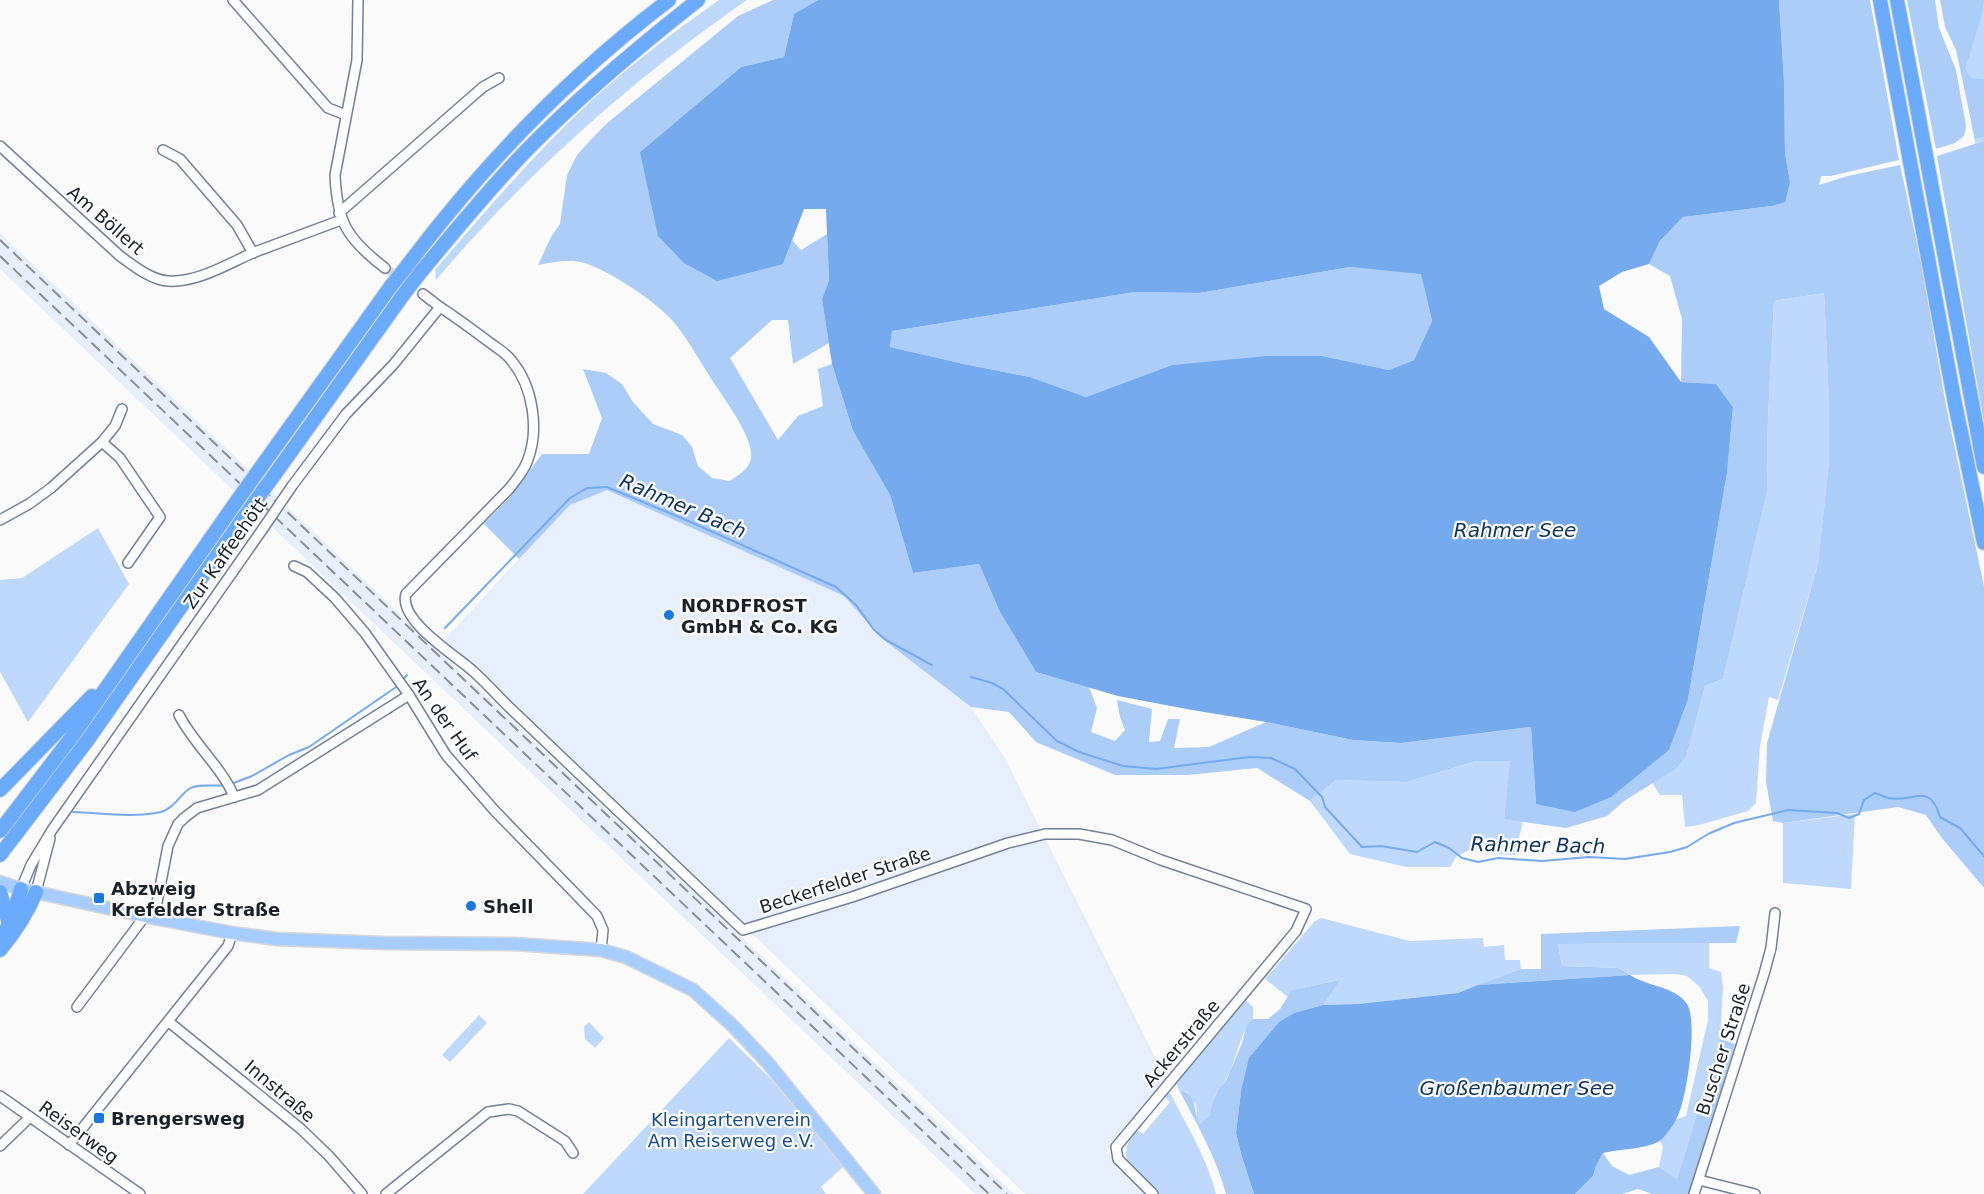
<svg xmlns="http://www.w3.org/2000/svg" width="1984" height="1194" viewBox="0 0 1984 1194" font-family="'DejaVu Sans',sans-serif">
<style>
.built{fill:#e6effb}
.green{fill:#bfd9fc}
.forest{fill:#accdf8}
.water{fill:#75aaef;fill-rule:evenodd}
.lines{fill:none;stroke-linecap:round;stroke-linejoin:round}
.stream{stroke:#75aaef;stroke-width:2}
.minor-tunnel{stroke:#d8d9db;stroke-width:9;stroke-dasharray:9 4.5;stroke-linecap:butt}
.minor-casing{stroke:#718197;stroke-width:12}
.major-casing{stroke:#d6d7d8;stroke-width:15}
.highway-casing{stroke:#d6d7d8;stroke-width:16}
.minor{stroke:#fff;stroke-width:9}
.major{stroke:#a6cdfe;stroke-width:12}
.highway{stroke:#6babfe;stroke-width:14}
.rail{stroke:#8b8e92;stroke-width:2;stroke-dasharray:12 6;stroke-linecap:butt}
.minor-bridge-casing{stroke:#718197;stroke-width:12;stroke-linecap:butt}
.highway-bridge-casing{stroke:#d6d7d8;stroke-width:16;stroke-linecap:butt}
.minor-bridge{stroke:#fff;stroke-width:9}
.highway-bridge{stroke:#6babfe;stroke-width:14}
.poi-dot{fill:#1977e0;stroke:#fff;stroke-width:2}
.labels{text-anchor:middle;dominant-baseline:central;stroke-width:4.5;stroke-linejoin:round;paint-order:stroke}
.street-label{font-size:18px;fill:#1a2129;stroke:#fff}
.poi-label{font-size:18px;font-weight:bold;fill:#1a2129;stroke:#fff;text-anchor:start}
.park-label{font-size:18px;fill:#174b89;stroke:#fff}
.water-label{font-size:20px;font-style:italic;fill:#0e325d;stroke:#fff}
</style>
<rect width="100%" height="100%" fill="#fafafa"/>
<g class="built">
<polygon points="0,233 426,639 1014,1194 975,1194 0,269"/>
<polygon points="607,489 844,596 880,637 971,707 1005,758 1166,1079 1106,1152 1149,1194 1025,1194 444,640 570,504"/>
</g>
<g class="green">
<path d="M719,0H747C634,78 525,175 436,280L435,270C485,211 536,152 593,99C633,63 676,30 719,0Z"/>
<polygon points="1948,0 1984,0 1984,189"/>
<polygon points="1824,293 1829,402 1829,462 1818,564 1778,700 1769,697 1760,746 1756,803 1748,811 1699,825 1685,827 1682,795 1660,795 1652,782 1677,768 1686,757 1705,686 1723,679 1767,492 1768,416 1774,301"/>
<polygon points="98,528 129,584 28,722 0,672 0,580 22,578"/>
<polygon points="1476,761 1511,761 1504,818 1523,821 1515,855 1492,854 1478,845 1456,857 1450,867 1406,867 1350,854 1310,801 1336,780 1407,782"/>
<polygon points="1855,814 1851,889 1783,883 1783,823"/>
<polygon points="1321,918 1410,941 1483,938 1484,947 1504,945 1505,960 1520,960 1521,969 1458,993 1358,1004 1323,1005 1339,980 1293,990 1288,997 1265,979 1314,922"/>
<polygon points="1709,943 1709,968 1721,972 1723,987 1720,1039 1677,1179 1659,1167 1663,1147 1660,1141 1675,1120 1686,1116 1708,1020 1708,1001 1699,986 1687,976 1676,974 1630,975 1619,968 1562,966 1558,944"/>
<path d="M1246,1000L1253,1007V1019C1241,1029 1235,1065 1226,1080C1222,1087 1216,1092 1213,1100C1210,1110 1211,1119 1200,1125L1197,1119L1196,1105L1187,1092L1179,1090L1176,1083Z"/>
<polygon points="479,1015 487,1023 450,1062 442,1055"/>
<polygon points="589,1022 604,1038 595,1048 585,1039 584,1027"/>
<polygon points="729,1038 771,1079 843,1167 821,1187 826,1194 583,1194"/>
<path d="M1169,1093H1170C1187,1126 1207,1158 1216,1194H1158C1137,1174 1111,1159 1137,1130L1143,1134L1170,1102L1165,1097Z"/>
</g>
<g class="forest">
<path d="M773,0H818L794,14L784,57L741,67L640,152L783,264L792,240L801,250L827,234L829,280L822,299L829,343L793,364L788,320H772L730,358L778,440L798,416L823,406L818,369L832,364L853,431L890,495L913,573L979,564L1000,612L1036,672L1089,687L1097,708L1091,732L1115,741L1125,730L1120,717L1117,700L1152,709L1149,742L1160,741L1168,719H1180L1174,748L1209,747L1266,722L1353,740L1401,743L1531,727L1536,804L1688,699L1727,473L1733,407L1716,384L1681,382L1682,319L1670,276L1649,264L1660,241L1683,217L1772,206L1790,182L1785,153L1784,82L1779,0H1870L1899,160L1831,176H1821L1819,185L1848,176L1900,165L1921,262L1946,406L1984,586V888L1941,837L1926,815L1898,807L1783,823L1773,821L1766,782L1767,743L1818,564L1829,462V402L1824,293L1774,301L1768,416L1767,492L1723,679L1705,686L1686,757L1677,768L1624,801L1607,816L1566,828L1504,819L1510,761H1476L1407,782L1336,780L1310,801L1257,768L1188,775H1115L1036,742L1009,712L971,707L880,637L844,596L607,490L570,505L519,559L484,524L509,498L542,454H589L602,418L583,369L606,373L622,384L633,402L653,424L682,435L692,447L698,466L712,478L730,481C738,475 749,470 751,458C754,440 728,404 718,389C702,366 690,341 672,320C655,301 600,263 574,261C562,260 550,263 538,265L551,237L560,224L567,175L577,155L586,145L606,124L738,16Z"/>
<polygon points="1907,0 1935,0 1939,28 1956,70 1966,126 1964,136 1955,143 1936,149"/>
<polygon points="1940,0 1984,0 1981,18 1965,69 1971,78 1984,79 1984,137 1975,139 1956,50 1945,27"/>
<polygon points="1984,141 1984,423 1937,156"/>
<polygon points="1350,267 1421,273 1432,321 1414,360 1389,370 1322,356 1172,365 1086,397 1030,377 964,364 890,347 892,331 905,329 1135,292 1199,293"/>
<polygon points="1740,926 1736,943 1558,944 1562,966 1619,968 1630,975 1478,985 1521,969 1541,969 1541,934"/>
<path d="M1340,980L1323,1005L1294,1013L1280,1021L1241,1091L1236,1133L1241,1154L1254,1194H1226C1216,1157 1197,1124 1179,1090C1199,1094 1192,1111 1200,1124L1209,1116L1213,1100L1219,1089L1226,1081L1242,1043L1247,1024L1253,1019H1268L1280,1009L1292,990Z"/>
<polygon points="1720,1039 1735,1044 1690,1194 1652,1194 1638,1189 1622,1194 1575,1194 1593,1176 1596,1166 1603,1153 1612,1166 1629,1175 1659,1167 1677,1179"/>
</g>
<g class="water">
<path d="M818,0H1779L1784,82L1785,153L1790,182L1785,202L1772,206L1683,217L1660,241L1649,264L1622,272L1599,286L1604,309L1649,337L1681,382L1716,384L1733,407L1727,473L1688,699L1669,750L1611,797L1575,812L1536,804L1531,727L1401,743L1353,740L1266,722L1192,710L1118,696L1036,672L1000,612L979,564L913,573L890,495L853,431L832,364L822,299L829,280L826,209H804L783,264L717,281L684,263L658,236L640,152L741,67L784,57L794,14ZM1350,267L1421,274L1432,321L1414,360L1389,370L1322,356H1267L1172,365L1086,397L1030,377L964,364L890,347L892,331L905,329L1135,292L1199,293Z"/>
<path d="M1630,975C1648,987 1675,986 1687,1004C1698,1021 1687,1094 1679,1113C1676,1122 1668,1133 1661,1140C1649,1149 1619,1149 1603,1153L1596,1166L1593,1176L1575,1194H1254L1241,1154L1236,1133L1241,1091L1249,1058L1280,1021L1294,1013L1323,1005L1358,1004L1458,993L1478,985Z"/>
</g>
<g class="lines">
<g class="stream">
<polyline points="445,628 570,498 587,488 607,487 686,520 836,587 856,605 874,630 886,640 932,665"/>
<path d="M971,677L992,683L1003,689L1057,741L1079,752L1123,766L1156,769L1249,757L1271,758L1295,769L1322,797L1325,807L1362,847L1381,846L1417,852L1435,842L1449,848L1462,858L1478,862L1498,858L1542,861L1589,857L1625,859L1670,852L1687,847L1708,834L1734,823L1788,810L1837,813L1849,818L1859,814L1864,800L1875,793C1879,794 1884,797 1888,798C1913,803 1930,781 1940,817L1960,828L1984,856"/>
<polyline points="402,681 407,675"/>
<polyline points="231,784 252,776 289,755 309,747 399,685"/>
<path d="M73,812C101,813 133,818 161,812C174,808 178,797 189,789C198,783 215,787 226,785"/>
</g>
<polyline class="minor-tunnel" points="385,268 423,294"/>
<g class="minor-casing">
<g id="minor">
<polyline points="233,0 328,108 346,115"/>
<path d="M358,0L357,60L335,175C337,222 347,239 385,268"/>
<path d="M0,146L120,256C134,266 151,280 168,281C198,283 229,263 255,252C284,241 312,231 341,220"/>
<polyline points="163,150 180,159 237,225 253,253"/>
<polyline points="339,213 483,87 499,78"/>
<path d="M440,307C457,318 473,330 489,342C497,348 506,353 511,360C533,386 540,430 527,462C523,472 516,480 509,489L406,594C398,621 457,656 474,672C486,683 497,695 508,706L743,930L852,897L1008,843L1045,834H1079L1112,840L1161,860L1306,909L1296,931L1116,1147L1118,1159L1153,1194"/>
<polyline points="102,442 120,458 160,517 128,563"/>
<polyline points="292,486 346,414 393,365 440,307 423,294"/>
<polyline points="0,520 29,504 51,488 102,442 115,426 122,409"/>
<polyline points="294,566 307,572 335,598 365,633 409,695 446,755 495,811 597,916 603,930 601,950"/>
<path d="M179,715C193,743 224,770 234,797"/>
<polyline points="21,889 31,865 52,830 262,530"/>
<polyline points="36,892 50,838"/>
<polyline points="154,918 168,846 178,824 184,818 197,808 258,790 409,695"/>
<polyline points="77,1007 145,916"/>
<polyline points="169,1022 301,1129 329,1156 362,1194"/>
<polyline points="0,1096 140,1194"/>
<polyline points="69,1145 228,946 232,933"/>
<polyline points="0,1146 30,1117"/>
<polyline points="1699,1180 1755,1194"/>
<polyline points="386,1194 488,1112 509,1109 518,1111 565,1141 573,1153"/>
<polyline points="1694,1194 1764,974 1771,948 1775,913"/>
</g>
</g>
<g class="major-casing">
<polyline id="major" points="0,882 21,889 154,918 232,933 277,939 384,943 515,944 601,950 626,957 693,990 733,1026 767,1062 874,1194"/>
</g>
<g class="highway-casing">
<g id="highway">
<polyline points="1880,0 1955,404 1984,543"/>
<polyline points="1897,0 1984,467"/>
<path d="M407,266C482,166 569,76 669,0"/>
<path d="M420,273C453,233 486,193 522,155C576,99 637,48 698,0"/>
<polyline points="264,463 391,286"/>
<polyline points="275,474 403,295"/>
<polyline points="0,790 92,696"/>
<polyline points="0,831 74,734 234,505"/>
<polyline points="0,855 87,741 246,514"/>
<polyline points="0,892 9,924"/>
<path d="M0,939C11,924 16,906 21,889"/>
<path d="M0,950C15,932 27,914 36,892"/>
</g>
</g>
<use href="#minor" class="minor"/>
<use href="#major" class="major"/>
<use href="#highway" class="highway"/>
<g class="rail">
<polyline points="0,240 1007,1194"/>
<polyline points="0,256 989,1194"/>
</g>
<g class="minor-bridge-casing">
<polyline id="minor-bridge" points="262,530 292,486"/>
</g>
<g class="highway-bridge-casing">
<g id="highway-bridge">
<polyline points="391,286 407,266"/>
<polyline points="403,295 420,273"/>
<polyline points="234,505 264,463"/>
<polyline points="246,514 275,474"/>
</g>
</g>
<use href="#minor-bridge" class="minor-bridge"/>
<use href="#highway-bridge" class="highway-bridge"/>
</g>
<g class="poi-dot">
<circle cx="669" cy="615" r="6"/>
<rect x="93" y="892" width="12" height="12" rx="3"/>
<circle cx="471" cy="906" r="6"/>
<rect x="93" y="1112" width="12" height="12" rx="3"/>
</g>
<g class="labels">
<g class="street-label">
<text transform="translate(106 220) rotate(41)">Am Böllert</text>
<text transform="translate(225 553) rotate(-55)">Zur Kaffeehött</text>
<text transform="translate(445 719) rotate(55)">An der Huf</text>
<text transform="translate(845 880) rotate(-18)">Beckerfelder Straße</text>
<text transform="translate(1181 1043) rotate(-50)">Ackerstraße</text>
<text transform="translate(1723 1049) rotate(-72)">Buscher Straße</text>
<text transform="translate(280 1091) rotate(40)">Innstraße</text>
<text transform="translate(79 1132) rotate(36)">Reiserweg</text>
</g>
<g class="poi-label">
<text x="681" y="605">NORDFROST<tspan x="681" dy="21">GmbH &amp; Co. KG</tspan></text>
<text x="111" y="888">Abzweig<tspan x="111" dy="21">Krefelder Straße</tspan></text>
<text x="483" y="906">Shell</text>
<text x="111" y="1118">Brengersweg</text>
</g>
<g class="park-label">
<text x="731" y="1119">Kleingartenverein<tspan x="731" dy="21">Am Reiserweg e.V.</tspan></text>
</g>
<g class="water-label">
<text transform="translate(683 506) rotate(23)">Rahmer Bach</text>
<text x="1515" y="530">Rahmer See</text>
<text transform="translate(1538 845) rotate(1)">Rahmer Bach</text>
<text x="1517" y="1088">Großenbaumer See</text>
</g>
</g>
</svg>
